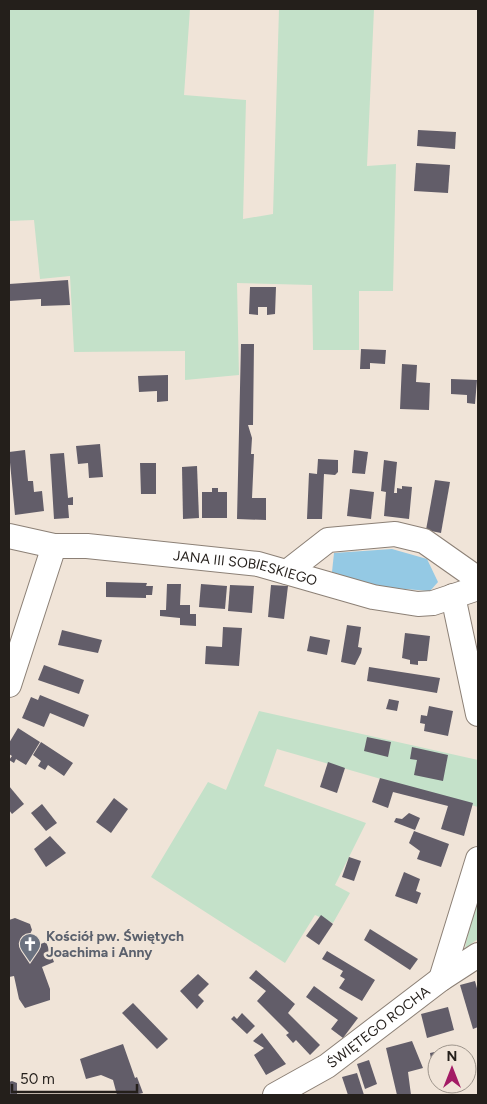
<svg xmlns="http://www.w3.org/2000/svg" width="487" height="1104" viewBox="0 0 487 1104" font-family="Figtree,sans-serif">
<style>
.green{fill:#c4e1c9}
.water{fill:#94c9e4}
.building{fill:#625d69}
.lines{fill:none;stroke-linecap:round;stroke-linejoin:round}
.minor-casing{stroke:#8c8076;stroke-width:26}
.minor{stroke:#fff;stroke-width:24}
.labels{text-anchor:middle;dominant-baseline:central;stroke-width:5;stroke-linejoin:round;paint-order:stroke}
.street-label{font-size:14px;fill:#241f1b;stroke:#f0e4d8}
.worship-label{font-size:14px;font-weight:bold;fill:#5b616d;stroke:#f0e4d8;text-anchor:start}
</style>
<rect width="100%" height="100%" fill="#f0e4d8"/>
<g class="green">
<polygon points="9,9 190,9 184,95 246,100 243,219 273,214 279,9 374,9 367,166 396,164 393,291 359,291 359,350 313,350 312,285 237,283 239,375 185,380 185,351 74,352 70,276 40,279 34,220 9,221"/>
<polygon points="259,711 478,760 478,807 277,749 264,786 366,823 335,885 350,893 333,923 315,915 285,963 151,877 208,782 226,790"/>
<polygon points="475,903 478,903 478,939 465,948"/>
</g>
<polygon class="water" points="392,549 427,559 438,582 430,591 379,587 332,572 334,553"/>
<g class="building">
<polygon points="418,130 456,132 455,149 417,146"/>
<polygon points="416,163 450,165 448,193 414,191"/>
<polygon points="68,280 70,305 41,306 41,299 9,301 9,284"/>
<polygon points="250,287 276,287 275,314 267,315 267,307 258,307 258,315 249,314"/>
<polygon points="241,344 254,344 253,425 248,425 252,438 251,454 254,454 252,498 266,498 266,520 237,519"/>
<polygon points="361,349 386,350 385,364 370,363 370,369 360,369"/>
<polygon points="402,364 417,365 416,382 430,383 429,410 400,409"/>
<polygon points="168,375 168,401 157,402 157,391 139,392 138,376"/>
<polygon points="451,379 477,380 475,404 467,403 467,395 451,394"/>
<polygon points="100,444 103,477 89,478 88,463 78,464 76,446"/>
<polygon points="25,450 28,481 33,481 34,492 42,491 44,511 15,515 9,452"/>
<polygon points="354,450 368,452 365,474 352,473"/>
<polygon points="64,453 68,498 73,497 73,505 68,505 69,518 54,519 50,454"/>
<polygon points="318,459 338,460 338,472 335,475 324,474 322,519 307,519 309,473 317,474"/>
<polygon points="384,460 397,462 394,493 397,493 397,488 402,489 402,486 412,487 409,519 384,516 386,492 381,491"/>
<polygon points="140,463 156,463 156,494 141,494"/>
<polygon points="197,466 199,518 183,519 182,467"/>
<polygon points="435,480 450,482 441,533 426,530"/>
<polygon points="212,488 218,488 218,492 227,492 227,518 202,518 202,492 212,492"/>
<polygon points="350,489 374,492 371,519 347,516"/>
<polygon points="106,582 147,583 146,586 153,586 152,595 146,595 146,598 106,597"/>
<polygon points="167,584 181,584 180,605 190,605 190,614 196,614 196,626 180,625 180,618 160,616 160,610 166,610"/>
<polygon points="201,584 227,586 225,609 199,607"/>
<polygon points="230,585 254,586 252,613 228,611"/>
<polygon points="271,585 288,586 284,619 268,617"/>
<polygon points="347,625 361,627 358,647 362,648 361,653 355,665 341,662"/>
<polygon points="223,627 242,628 239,666 205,664 206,646 222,647"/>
<polygon points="62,630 102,640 98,653 58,645"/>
<polygon points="405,633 430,636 427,661 418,661 418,665 410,664 410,660 402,658"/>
<polygon points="310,636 330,640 327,655 307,651"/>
<polygon points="44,665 84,680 79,694 38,680"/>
<polygon points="369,667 440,678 437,693 367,681"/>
<polygon points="40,695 89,715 84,727 50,713 44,727 22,718 31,697 38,700"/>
<polygon points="389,699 399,701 397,711 386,709"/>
<polygon points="429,706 453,711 448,736 424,731 425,724 420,723 421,715 427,716"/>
<polygon points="18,728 40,742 26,765 16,759 14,763 9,760 12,756 9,754 9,743"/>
<polygon points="367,737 391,742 388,757 364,751"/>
<polygon points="41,742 73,763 64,776 48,765 45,770 38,766 41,761 33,755"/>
<polygon points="412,747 448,755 443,781 414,775 417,760 410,759"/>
<polygon points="328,762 345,768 337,793 320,787"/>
<polygon points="380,778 473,803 464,836 441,829 448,806 393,792 388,808 372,802"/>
<polygon points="9,786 24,804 12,814 9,810"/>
<polygon points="114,798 128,809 111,833 96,822"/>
<polygon points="42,804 57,823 46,831 31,813"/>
<polygon points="409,813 420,818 415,830 394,822 396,818 402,819"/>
<polygon points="414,831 449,844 441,867 417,859 420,851 409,843"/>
<polygon points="50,836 66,853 46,867 34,849"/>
<polygon points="349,857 361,861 354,881 342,877"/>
<polygon points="404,872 420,879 416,891 421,893 417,904 395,896"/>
<polygon points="321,915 333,924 319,945 306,936"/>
<polygon points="15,918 30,924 32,930 30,934 35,946 46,942 54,962 42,967 50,989 50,1000 25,1008 19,999 14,976 9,977 9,920"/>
<polygon points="370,929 418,959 410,970 364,940"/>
<polygon points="327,951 375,980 362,1001 339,988 345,979 340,976 343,971 322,959"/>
<polygon points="256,970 295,1004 288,1013 320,1045 310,1055 296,1040 293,1043 286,1035 289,1033 257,1001 266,991 249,978"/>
<polygon points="198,974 209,984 198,995 204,1001 197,1009 180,991"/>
<polygon points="475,981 478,992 478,1027 473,1029 460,985"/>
<polygon points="314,986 358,1018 343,1038 331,1029 338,1020 306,997"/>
<polygon points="133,1003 168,1039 157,1049 122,1013"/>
<polygon points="448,1007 454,1030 427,1038 421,1014"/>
<polygon points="242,1013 255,1026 247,1034 231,1019 234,1016 237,1019"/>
<polygon points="262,1033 286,1064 266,1075 254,1055 264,1048 253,1041"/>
<polygon points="412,1041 423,1068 408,1072 411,1095 397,1095 386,1048"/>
<polygon points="123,1044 135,1078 137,1077 143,1093 134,1095 117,1095 113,1080 101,1075 86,1079 80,1059"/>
<polygon points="444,1050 445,1054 437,1054 435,1084 430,1053"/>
<polygon points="369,1060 377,1084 365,1089 357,1064"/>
<polygon points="357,1073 364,1095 348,1095 342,1077"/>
<polygon points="12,1081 17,1083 17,1095 9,1095 9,1082"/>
</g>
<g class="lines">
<g class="minor-casing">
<g id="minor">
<path id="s1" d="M9,536L54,546H87L258,564L373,597L418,604L433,603L478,588"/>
<polyline points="287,572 328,540 395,534 424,541 478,579"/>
<polyline points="453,596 478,714"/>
<polyline points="9,685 54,546"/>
<polyline points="441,979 478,859"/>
<path id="s2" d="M275,1095L327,1066L441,979L478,955"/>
</g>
</g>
<use href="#minor" class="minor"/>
</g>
<defs>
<g id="church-pin" transform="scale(1.125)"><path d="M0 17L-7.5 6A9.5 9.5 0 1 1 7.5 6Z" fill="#6b7280" stroke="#f0e4d8"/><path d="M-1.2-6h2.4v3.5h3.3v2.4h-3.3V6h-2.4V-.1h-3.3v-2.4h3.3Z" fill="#fff"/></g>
</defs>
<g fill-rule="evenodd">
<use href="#church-pin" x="30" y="944"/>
</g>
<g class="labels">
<g class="street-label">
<text stroke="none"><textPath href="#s1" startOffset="239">JANA III SOBIESKIEGO</textPath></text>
<text stroke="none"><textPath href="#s2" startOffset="124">ŚWIĘTEGO ROCHA</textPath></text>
</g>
<g class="worship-label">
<text x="46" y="936">Kościół pw. Świętych<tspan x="46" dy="16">Joachima i Anny</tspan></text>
</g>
</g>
<rect width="487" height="1104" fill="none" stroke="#241f1b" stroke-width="20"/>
<g transform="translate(452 1069)"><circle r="24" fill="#f0e4d8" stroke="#9e958c"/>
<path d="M0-4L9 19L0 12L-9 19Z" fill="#a31b65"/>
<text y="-8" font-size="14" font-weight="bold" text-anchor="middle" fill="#241f1b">N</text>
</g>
<path d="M12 1084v8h125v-8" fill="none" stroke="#241f1b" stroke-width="2.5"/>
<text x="20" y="1084" font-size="15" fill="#241f1b" stroke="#f0e4d8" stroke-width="4" paint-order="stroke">50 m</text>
</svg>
